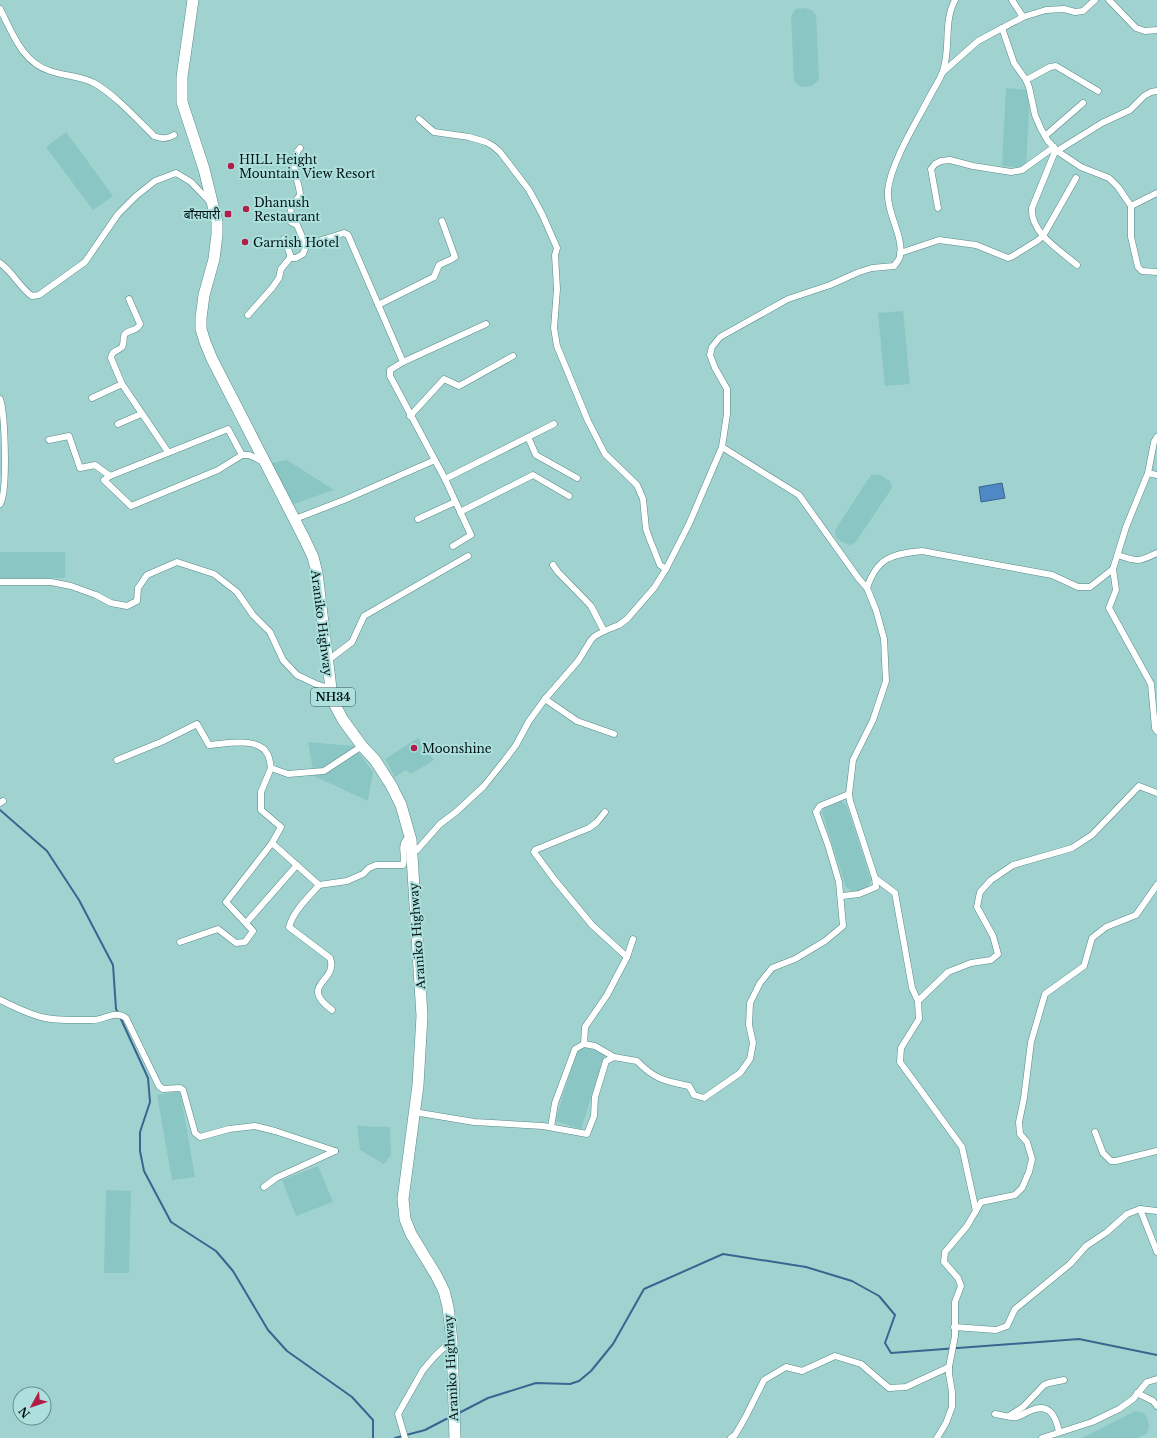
<svg xmlns="http://www.w3.org/2000/svg" width="1157" height="1438" viewBox="0 0 1157 1438" font-family="'Libre Baskerville','Noto Sans Devanagari',serif">
<style>
.built{fill:#8ac6c3}
.water{fill:#5088c5;stroke:#396590}
.lines{fill:none;stroke-linecap:round;stroke-linejoin:round}
.stream{stroke:#396590;stroke-width:2}
.street-casing{stroke:#588986;stroke-width:7}
.highway-casing{stroke:#588986;stroke-width:12}
.street{stroke:#fff;stroke-width:6}
.highway{stroke:#fff;stroke-width:11}
.poi-dot{fill:#b01d46;stroke:#ade0dd;stroke-width:1.5}
.labels{text-anchor:middle;dominant-baseline:central;stroke-width:4;stroke-linejoin:round;paint-order:stroke}
.shield{fill:#ade0dd;stroke:#355150;stroke-width:1}
.shield-label{font-size:11px;font-weight:bold;fill:#021413}
.poi-label{font-size:12px;fill:#021413;stroke:#ade0dd;text-anchor:start}
.street-label{font-size:12px;fill:#021413;stroke:#ade0dd}
</style>
<rect width="100%" height="100%" fill="#a0d3d0"/>
<g class="built">
<polygon points="804,8 811,10 816,15 819,80 813,85 806,87 799,86 794,81 791,16 796,9"/>
<polygon points="1006,88 1030,90 1026,168 1002,166"/>
<polygon points="66,132 113,196 93,210 46,147"/>
<polygon points="903,311 910,384 885,386 878,313"/>
<polygon points="287,460 334,490 291,505 272,463"/>
<polygon points="878,474 890,481 892,488 855,543 849,545 842,542 836,538 835,530 871,475"/>
<rect x="0" y="552" width="65" height="26"/>
<polygon points="418,738 434,760 411,774 406,770 395,777 385,759"/>
<polygon points="308,742 354,746 373,772 368,801 314,776"/>
<polygon points="840,800 847,806 871,880 868,887 860,891 852,891 846,887 822,812 826,805"/>
<polygon points="579,1045 605,1053 581,1129 555,1121"/>
<polygon points="180,1091 195,1177 172,1180 157,1095"/>
<polygon points="357,1126 390,1127 391,1155 384,1164 360,1150"/>
<polygon points="318,1166 333,1202 296,1216 282,1180"/>
<polygon points="106,1190 131,1191 129,1273 104,1273"/>
<polygon points="1135,1411 1144,1413 1148,1420 1149,1428 1147,1433 1138,1438 1082,1438"/>
</g>
<polygon class="water" points="1002,483 1005,498 981,502 979,487"/>
<g class="lines">
<g class="stream">
<polyline points="0,810 47,851 79,900 113,965 116,1009 118,1013"/>
<polyline points="120,1017 148,1078 150,1102 140,1132 140,1151 144,1171 171,1222 216,1251 233,1271 268,1330 287,1351 352,1397 373,1420 373,1438"/>
<polyline points="457,1414 488,1398 536,1383 570,1384 579,1381 591,1371 613,1344 644,1289 723,1254 806,1267 852,1281 879,1296 895,1315 885,1343 891,1353 1079,1339 1157,1355"/>
<polyline points="395,1438 425,1430 450,1417"/>
</g>
<g class="street-casing">
<g id="street">
<polyline points="1012,0 1023,17"/>
<polyline points="1109,0 1136,28 1145,31 1157,30"/>
<path d="M0,9C13,34 22,62 50,71C64,76 81,76 94,83C114,94 138,120 154,136C162,139 167,139 174,135"/>
<path d="M1002,28L1014,63L1026,80L1029,87L1035,115L1041,129L1048,141L1057,151L1054,154L1032,208C1030,233 1060,250 1077,265"/>
<polyline points="943,72 978,41 1023,17 1046,10 1064,9 1075,12 1083,11 1095,0"/>
<polyline points="1026,80 1050,67 1056,66 1098,91"/>
<polyline points="1157,91 1151,92 1144,96 1130,110 1102,123 1057,151 1081,167 1109,178 1118,187 1131,206 1131,237 1138,267 1142,271 1157,272"/>
<polyline points="419,119 434,132 469,137 486,142 493,146 500,152 529,190 542,214 557,248 555,255 557,289 554,328 557,346 588,421 605,454 637,485 643,499 646,529 650,540 660,565 666,569"/>
<polyline points="1045,136 1083,103"/>
<polyline points="1131,206 1157,193"/>
<polyline points="938,208 931,169 935,164 941,161 950,160 973,166 1011,172 1022,170 1054,147"/>
<polyline points="304,242 315,242 344,233 348,235 403,362 486,324"/>
<polyline points="900,253 939,240 976,245 1008,258 1011,257 1037,241 1043,236 1076,178"/>
<path d="M290,258H296L303,254L306,246L297,225L291,222C289,216 292,211 290,205C294,202 299,199 300,194C300,192 299,189 299,188C296,176 290,159 300,148"/>
<path d="M0,263C13,272 19,287 32,296L39,295L85,262L118,214L136,196L155,181L176,173L191,182L211,203"/>
<path d="M129,299L140,324C137,332 129,329 125,334C122,338 125,343 122,347C117,352 112,350 111,358L122,384L168,452"/>
<polyline points="378,305 434,277 439,265 452,259 455,257 442,221"/>
<polyline points="248,315 272,288 279,278 281,269 290,258 290,254 284,239"/>
<polyline points="403,362 390,370 390,376 445,479 471,535 453,546"/>
<polyline points="92,398 122,384"/>
<path d="M0,399C5,413 8,493 0,504"/>
<polyline points="410,416 444,379 459,386 513,356"/>
<polyline points="118,424 141,414"/>
<polyline points="528,437 536,455 577,478"/>
<polyline points="1157,437 1154,442 1148,473 1126,527 1113,569 1116,590 1109,608 1151,684 1155,728 1157,731"/>
<polyline points="49,440 69,436 80,468 95,465 110,476 104,480 131,506 218,470 242,455"/>
<polyline points="722,447 799,495 859,579 867,588 876,610 884,639 886,681 873,720 853,760 849,794 850,801 875,878 876,887 859,894 842,896"/>
<polyline points="1148,473 1157,475"/>
<polyline points="110,476 228,429 242,455 249,455 264,462"/>
<polyline points="445,479 554,424"/>
<polyline points="460,512 533,475 569,496"/>
<polyline points="295,519 344,500 435,460"/>
<polyline points="418,519 455,502"/>
<path d="M1118,555C1137,562 1139,562 1157,553"/>
<polyline points="553,565 558,572 591,606 604,631"/>
<polyline points="0,582 51,582 71,586 96,595 111,603 127,606 137,601 138,588 147,575 177,562 214,574 237,592 253,615 270,632 283,660 297,675 316,684 331,689"/>
<path d="M867,588C877,557 893,554 922,551L1052,575L1078,587H1090L1113,569"/>
<polyline points="327,661 352,642 364,616 468,556"/>
<polyline points="545,699 577,721 614,734"/>
<path d="M117,760L161,742L197,724L209,745C226,744 260,736 268,755C270,759 270,764 271,768L288,774L324,771L362,746"/>
<polyline points="0,803 3,801"/>
<polyline points="605,812 597,822 589,828 535,850 534,852 554,879 592,925 627,957"/>
<path d="M272,843L319,885L347,881L363,874L369,868L376,865H403C406,856 400,847 406,840H411"/>
<path d="M412,852L417,850L440,824L456,812L484,786L504,761L516,745L529,721L545,699L578,661L591,640L595,636L604,631L619,625L627,619L654,588L666,569L689,524L722,447L727,414V389L715,368L710,355L712,347L720,337L788,299L830,285L859,272L872,268L894,266C896,263 900,259 900,256C904,236 886,213 888,190C891,162 917,121 930,96C934,88 940,80 943,71C951,48 943,22 955,0"/>
<polyline points="875,878 895,893 912,988 918,1001"/>
<path d="M319,885C308,898 294,910 289,927L330,958C339,982 297,984 332,1010"/>
<polyline points="246,923 297,865"/>
<polyline points="180,942 218,929 236,943 245,942 253,931 226,902 272,843 281,827 261,810 261,792 271,768"/>
<path d="M0,1000C13,1006 26,1013 41,1017C56,1021 75,1020 91,1020C103,1021 115,1009 126,1018L159,1086L163,1089L180,1088L183,1090L195,1133L200,1137L229,1129L255,1126L275,1131L335,1151"/>
<polyline points="584,1044 585,1027 607,995 627,957 633,939"/>
<path d="M414,1112L474,1122L543,1126L587,1134L594,1116L595,1097L606,1061L614,1057L637,1061C654,1079 665,1081 689,1086L694,1095L704,1098L740,1073L750,1059L753,1043L749,1025L750,1003L760,983L772,968L795,959L825,941L843,926L839,882L828,845L816,812L820,806L849,794"/>
<polyline points="551,1127 555,1103 575,1049 584,1044 595,1046 614,1057"/>
<polyline points="1095,1132 1103,1153 1111,1161 1116,1161 1157,1151"/>
<polyline points="264,1187 276,1178 335,1151"/>
<polyline points="1140,1209 1157,1252"/>
<polyline points="976,1211 962,1147 900,1062 901,1048 919,1019 918,1001 948,972 971,963 991,960 998,954 993,936 977,907 980,892 991,880 1013,865 1072,848 1092,835 1139,786 1157,793"/>
<polyline points="954,1327 996,1330 1007,1326 1015,1309 1020,1305 1070,1264 1086,1246 1107,1232 1127,1214 1140,1209 1157,1211"/>
<polyline points="1137,1393 1153,1401 1157,1406"/>
<path d="M995,1414C1002,1415 1010,1418 1017,1417C1022,1415 1027,1412 1032,1410C1050,1403 1056,1417 1059,1432"/>
<polyline points="1009,1416 1023,1407 1044,1385 1049,1383 1064,1380"/>
<polyline points="405,1438 398,1414 423,1370 435,1356 451,1341"/>
<polyline points="731,1438 735,1435 745,1418 764,1380 786,1367 802,1371 835,1356 861,1364 889,1388 906,1387 949,1367"/>
<polyline points="937,1438 946,1423 952,1407 952,1392 949,1374 949,1367 955,1336 955,1302 961,1286 958,1278 944,1262 945,1252 967,1226 981,1202 1015,1195 1022,1188 1029,1172 1032,1159 1027,1142 1020,1134 1019,1122 1024,1098 1031,1042 1045,994 1084,966 1092,938 1106,927 1136,915 1157,885"/>
<polyline points="1042,1438 1092,1422 1119,1409 1133,1399 1147,1382 1157,1379"/>
</g>
</g>
<g class="highway-casing">
<polyline id="highway" points="193,0 182,77 182,102 204,169 217,222 217,234 214,259 204,295 201,318 201,329 205,342 212,359 305,540 313,557 317,573 331,689 335,705 343,720 362,746 375,760 391,785 401,805 411,840 422,1016 418,1085 403,1199 405,1219 411,1234 436,1275 444,1291 448,1307 452,1341 455,1438"/>
</g>
<use href="#street" class="street"/>
<use href="#highway" class="highway"/>
</g>
<g class="poi-dot">
<circle cx="231" cy="166" r="4"/>
<circle cx="246" cy="209" r="4"/>
<rect x="224" y="210" width="8" height="8" rx="2"/>
<circle cx="245" cy="242" r="4"/>
<circle cx="414" cy="748" r="4"/>
</g>
<g class="labels">
<rect class="shield" x="311" y="688" width="44" height="18" rx="3"/>
<g class="shield-label">
<text x="333" y="697">NH34</text>
</g>
<g class="poi-label">
<text x="239" y="159">HILL Height<tspan x="239" dy="14">Mountain View Resort</tspan></text>
<text x="254" y="202">Dhanush<tspan x="254" dy="14">Restaurant</tspan></text>
<text x="220" y="214" text-anchor="end">बाँसघारी</text>
<text x="253" y="242">Garnish Hotel</text>
<text x="422" y="748">Moonshine</text>
</g>
<g class="street-label">
<text transform="translate(322 623) rotate(83)">Araniko Highway</text>
<text transform="translate(417 936) rotate(-94)">Araniko Highway</text>
<text transform="translate(451 1368) rotate(-93)">Araniko Highway</text>
</g>
</g>
<g transform="translate(32 1406) rotate(230)"><circle r="19" fill="#ade0dd" stroke="#698e8c"/>
<path d="M0-3L7 15L0 10L-7 15Z" fill="#b01d46"/>
<text y="-6" font-size="11" font-weight="bold" text-anchor="middle" fill="#021413">N</text>
</g>
</svg>
